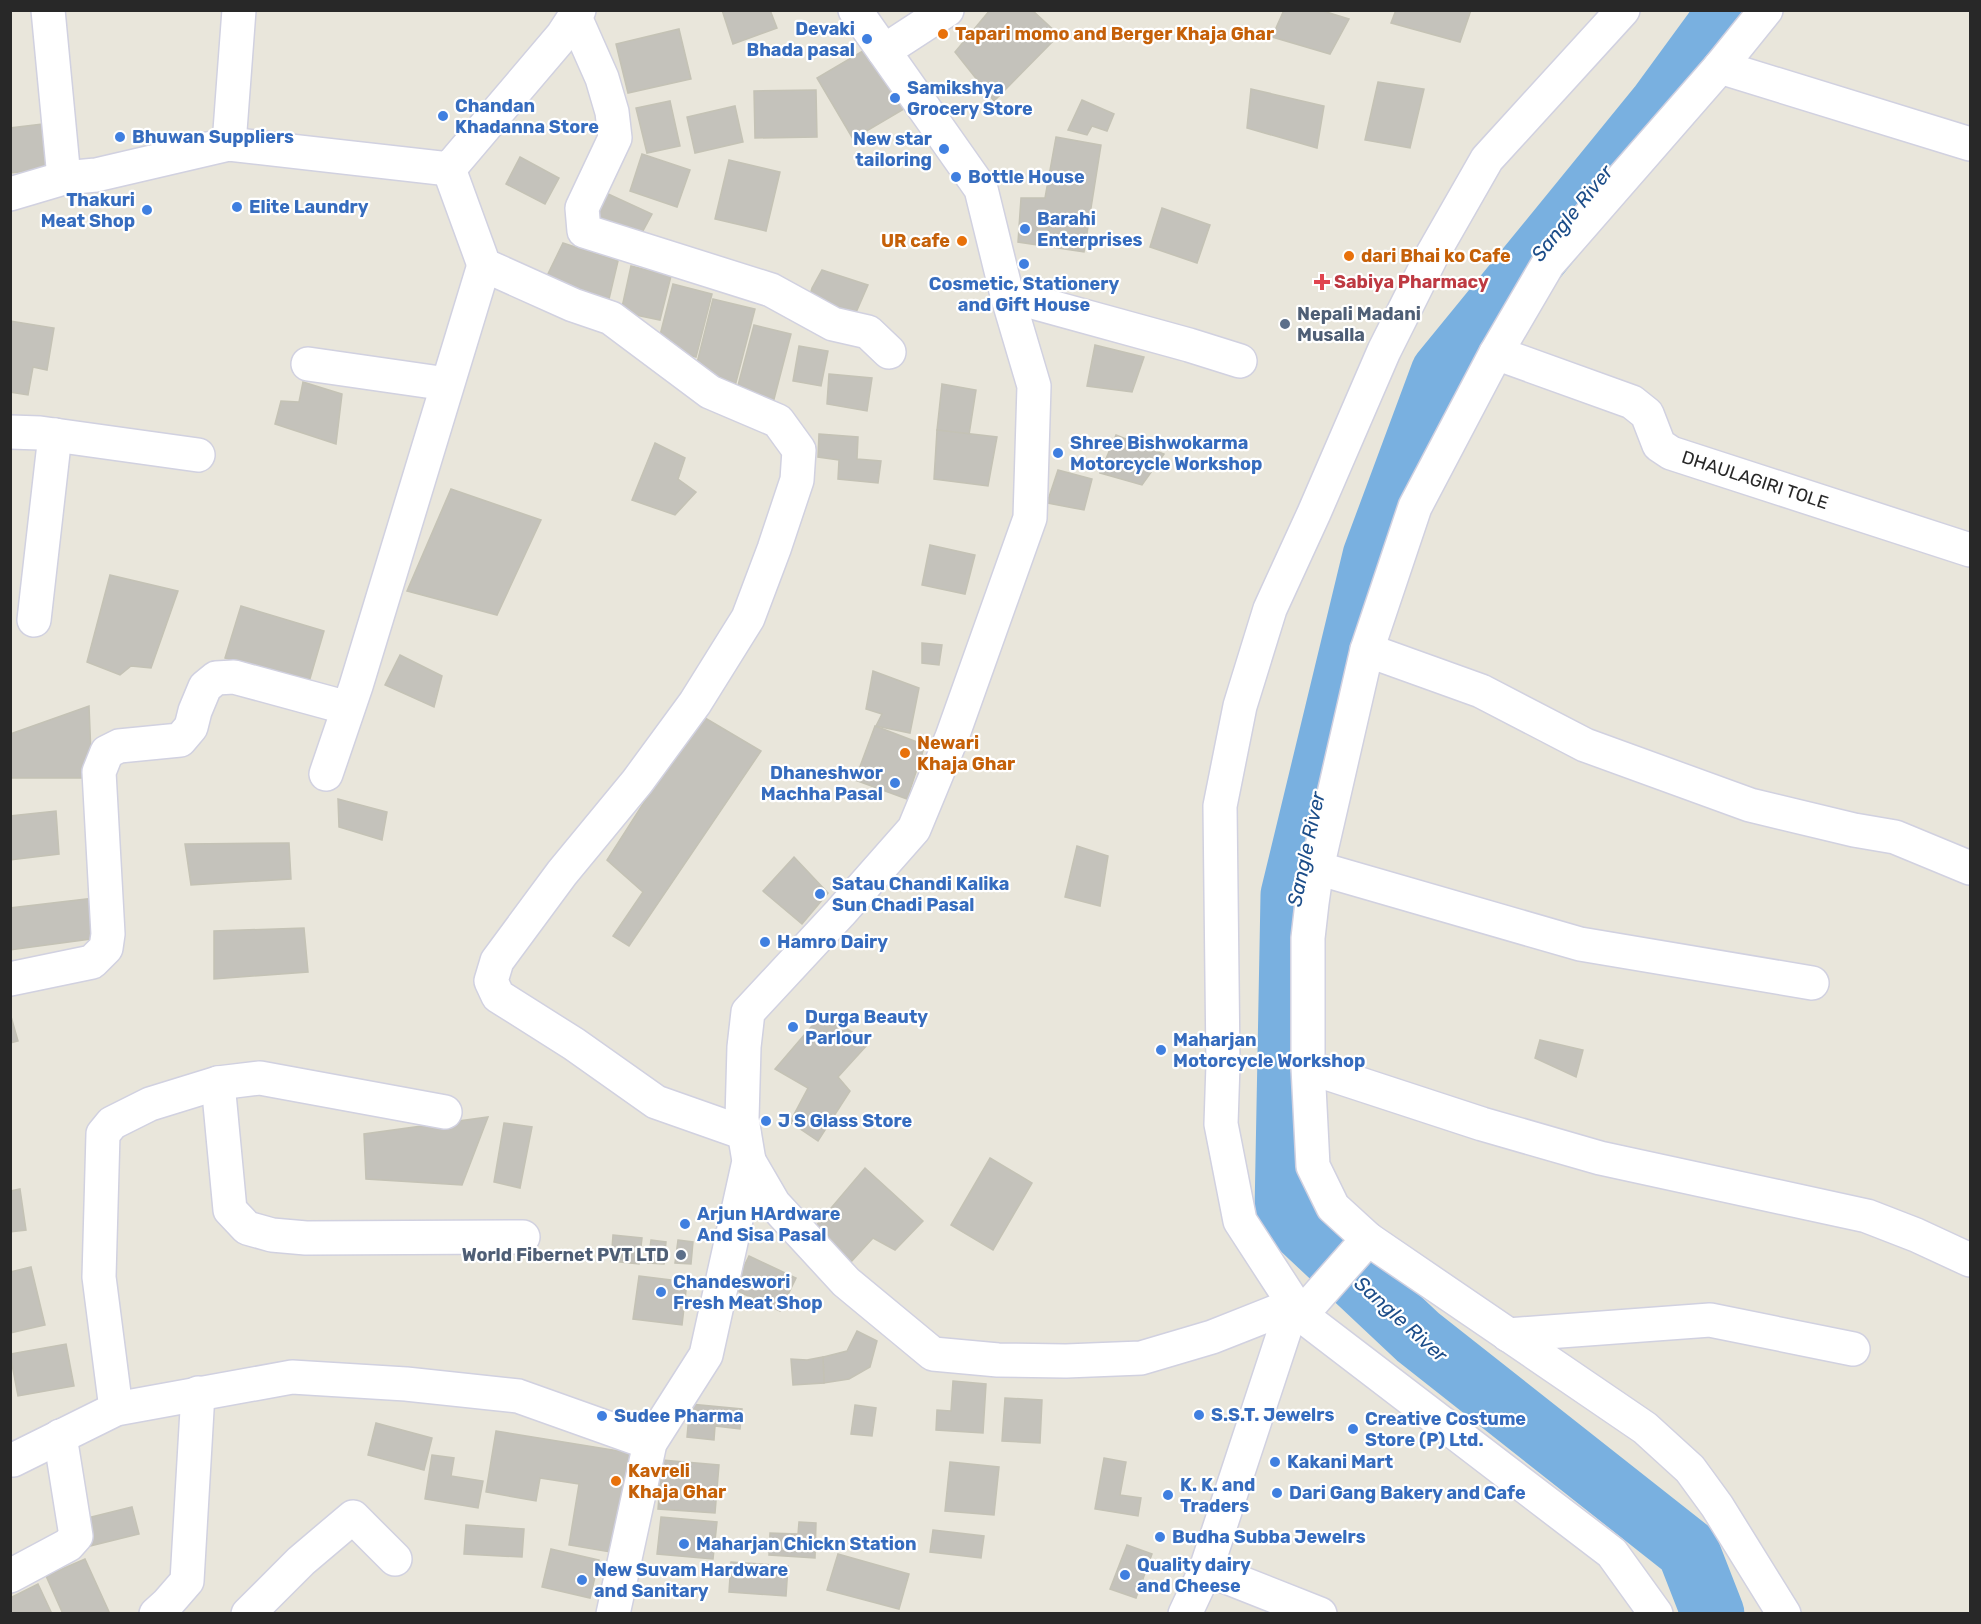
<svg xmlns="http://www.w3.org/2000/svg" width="1981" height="1624" viewBox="0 0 1981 1624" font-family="Rubik,sans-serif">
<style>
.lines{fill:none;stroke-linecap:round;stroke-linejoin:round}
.river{stroke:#79b0e0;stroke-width:63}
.building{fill:#c4c2bb;stroke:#c4c2b5;stroke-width:1.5}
.minor-casing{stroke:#d1d1e0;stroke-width:36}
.minor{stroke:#fff;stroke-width:33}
.food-dot{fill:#e8710a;stroke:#fff;stroke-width:2}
.shop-dot{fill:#3f7fe0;stroke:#fff;stroke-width:2}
.health-dot{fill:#e0444e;stroke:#fff;stroke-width:2}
.service-dot{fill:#5c6f8a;stroke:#fff;stroke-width:2}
.labels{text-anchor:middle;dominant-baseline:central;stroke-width:4.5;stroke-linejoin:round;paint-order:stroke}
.shop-label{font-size:18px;font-weight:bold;fill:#366cbe;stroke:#fff;text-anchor:start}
.food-label{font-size:18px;font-weight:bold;fill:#c56008;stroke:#fff;text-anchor:start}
.health-label{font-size:18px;font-weight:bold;fill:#be3a42;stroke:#fff;text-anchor:start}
.service-label{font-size:18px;font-weight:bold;fill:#4e5e75;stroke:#fff;text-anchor:start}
.street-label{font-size:18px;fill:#282828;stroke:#fff}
.water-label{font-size:20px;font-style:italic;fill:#1c4d89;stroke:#fff}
</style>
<rect width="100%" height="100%" fill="#e9e6db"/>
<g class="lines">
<polyline class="river" points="1713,1614 1688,1550 1418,1337 1286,1213 1292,895 1374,556 1442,373 1659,107 1730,10"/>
</g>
<g class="building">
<polygon points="722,10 770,10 777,28 733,44"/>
<polygon points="990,10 1032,10 1059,35 994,101 955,52"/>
<polygon points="1284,10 1320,10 1349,19 1330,54 1272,37"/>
<polygon points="1396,10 1471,10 1460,42 1391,23"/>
<polygon points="679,29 691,79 628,93 616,44"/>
<polygon points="873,45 909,106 853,139 817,78"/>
<polygon points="1378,82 1424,89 1410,148 1365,140"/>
<polygon points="1251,89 1324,106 1317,148 1247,128"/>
<polygon points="816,90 817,137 755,138 754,91"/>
<polygon points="1082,100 1114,114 1107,131 1092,126 1087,135 1068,130"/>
<polygon points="670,101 680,146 647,153 636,108"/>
<polygon points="735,106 743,142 695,153 687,117"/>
<polygon points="42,124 48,169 10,173 10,128"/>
<polygon points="1056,137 1101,145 1084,252 1018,242 1021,198 1045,198"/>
<polygon points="642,154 690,170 677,207 630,191"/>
<polygon points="520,157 559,178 545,204 506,184"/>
<polygon points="729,160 780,172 766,231 715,219"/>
<polygon points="606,193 652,214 638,240 594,222"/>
<polygon points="1162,208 1210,225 1197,263 1150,247"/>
<polygon points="563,243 618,261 609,299 544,282"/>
<polygon points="631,266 671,276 660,320 621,312"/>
<polygon points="822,270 868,285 851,324 807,305 812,288"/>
<polygon points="673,284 712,294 696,357 657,347"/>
<polygon points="713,299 755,309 735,386 694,375"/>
<polygon points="10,321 54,328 47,370 33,367 28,395 10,392"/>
<polygon points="754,325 791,334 773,403 736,393"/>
<polygon points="1095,345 1144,357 1132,392 1087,386"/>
<polygon points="799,346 828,351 821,386 793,381"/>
<polygon points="829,374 872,378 867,411 827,404"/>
<polygon points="303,382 342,394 336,444 275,424 281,401 299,402"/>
<polygon points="942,384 976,390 969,435 937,430"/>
<polygon points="937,430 997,437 988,486 934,479"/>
<polygon points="819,434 858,437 857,459 881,461 878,483 838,479 839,460 818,457"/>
<polygon points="1116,435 1164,454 1142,485 1100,473"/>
<polygon points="655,443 685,458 678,479 696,492 675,515 632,500"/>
<polygon points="1058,470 1092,479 1084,510 1047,503"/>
<polygon points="451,489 541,520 497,615 407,591"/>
<polygon points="930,545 975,555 965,594 922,585"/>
<polygon points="110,575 178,591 151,668 131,666 120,675 87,662"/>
<polygon points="241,606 324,631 309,682 225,658"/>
<polygon points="922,643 942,645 939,665 922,663"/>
<polygon points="400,655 442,676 434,707 385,685"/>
<polygon points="873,671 919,688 910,733 876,726 882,714 866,709"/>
<polygon points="89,706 92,778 11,778 10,734"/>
<polygon points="700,715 761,751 629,946 613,936 643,892 607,860"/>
<polygon points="875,726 925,745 907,799 855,780"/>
<polygon points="338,799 387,812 382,840 339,827"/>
<polygon points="56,811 59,854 10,860 10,816"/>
<polygon points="289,843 291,879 191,885 185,844"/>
<polygon points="1077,846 1108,856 1100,906 1065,897"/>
<polygon points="794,857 828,893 802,924 763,891"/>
<polygon points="94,898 98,938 10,950 10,908"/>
<polygon points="304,928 308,972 214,979 214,931"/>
<polygon points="10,1013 18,1041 10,1043"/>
<polygon points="823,1013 869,1043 838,1077 850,1091 818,1141 790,1122 808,1088 775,1069"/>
<polygon points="1540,1040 1583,1050 1576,1077 1535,1058"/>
<polygon points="488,1117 462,1185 366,1179 364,1134"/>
<polygon points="504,1123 532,1127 520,1188 494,1182"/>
<polygon points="990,1158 1032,1183 993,1250 951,1225"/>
<polygon points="865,1168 923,1221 895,1250 873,1238 850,1263 809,1234"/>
<polygon points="20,1189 26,1230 10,1232 10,1191"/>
<polygon points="613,1235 642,1238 639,1264 611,1261"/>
<polygon points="651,1240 666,1242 664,1264 648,1263"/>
<polygon points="678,1240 693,1242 691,1264 675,1263"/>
<polygon points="749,1256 796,1278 780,1311 733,1289"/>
<polygon points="31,1267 45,1325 10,1333 10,1272"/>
<polygon points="639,1276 687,1282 682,1325 633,1319"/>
<polygon points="857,1331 877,1341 870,1367 849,1379 824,1383 823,1357 847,1351"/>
<polygon points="66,1344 74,1386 18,1396 10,1354"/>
<polygon points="823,1357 824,1383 793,1385 791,1359 807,1360"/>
<polygon points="953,1381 986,1384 983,1433 936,1430 937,1410 951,1411"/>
<polygon points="1005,1398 1042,1400 1040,1443 1002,1441"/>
<polygon points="690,1404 742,1409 740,1429 715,1426 714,1440 687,1437"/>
<polygon points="855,1405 876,1408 872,1436 851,1434"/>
<polygon points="376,1423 432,1438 424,1470 368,1455"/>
<polygon points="496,1431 638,1454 622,1554 569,1545 579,1484 540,1478 536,1501 486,1492"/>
<polygon points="432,1455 454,1458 451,1476 483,1481 478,1508 425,1499"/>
<polygon points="1104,1458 1126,1462 1120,1495 1141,1498 1138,1516 1095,1509"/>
<polygon points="662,1460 719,1465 715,1513 658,1509"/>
<polygon points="950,1462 999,1467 994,1515 945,1511"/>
<polygon points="132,1507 139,1534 90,1546 83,1519"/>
<polygon points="661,1517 717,1522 713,1559 657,1554"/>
<polygon points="799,1522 816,1523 815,1558 769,1555 770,1533 798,1534"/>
<polygon points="466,1525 524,1529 522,1557 464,1554"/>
<polygon points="933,1530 984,1536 981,1558 930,1552"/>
<polygon points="1127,1545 1152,1554 1136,1598 1110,1589"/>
<polygon points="551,1549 599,1560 590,1598 542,1587"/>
<polygon points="838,1554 909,1574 899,1609 827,1590"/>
<polygon points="85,1559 110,1614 63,1614 46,1576"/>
<polygon points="731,1562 788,1566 786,1596 729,1592"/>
<polygon points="38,1584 52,1614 10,1614 10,1598"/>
</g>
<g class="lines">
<g class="minor-casing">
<g id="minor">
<polyline points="48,10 64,178"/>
<polyline points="1623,10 1487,159 1431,257 1384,351 1314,513 1270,609 1240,706 1220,806 1223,1064 1221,1124 1240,1221 1301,1315 1612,1553 1656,1614"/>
<polyline points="1766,10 1720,67 1548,264 1496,353 1415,507 1367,650 1317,868 1312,903 1308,938 1308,1067 1313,1166 1333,1207 1368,1239 1645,1428 1690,1469 1717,1506 1784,1614"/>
<polyline points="575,17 602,78 612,112 615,138 582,208 584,231 771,290 833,324 868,332 889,352"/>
<polyline points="884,51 947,10"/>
<polyline points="1720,67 1970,144"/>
<polyline points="229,144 239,10"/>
<polyline points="449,169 484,265 573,305 611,318 710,392 778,421 799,450 797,480 774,549 748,618 695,703 637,782 562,873 497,961 491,981 498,996 574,1044 656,1102 744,1133"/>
<polyline points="10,194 64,178 96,175 229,144 449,169 562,36 579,10"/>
<polyline points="1007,295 1189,345 1240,361"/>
<polyline points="1496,353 1632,402 1647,414 1659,445 1671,453 1970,550"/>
<polyline points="308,364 447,384"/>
<polyline points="10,432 40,433 198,455"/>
<polyline points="34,620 55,435"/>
<polyline points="1367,650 1481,691 1585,745 1750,805 1854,830 1895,837 1970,868"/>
<polyline points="326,774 356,686 484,265"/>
<polyline points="1317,868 1580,944 1812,983"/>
<polyline points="10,979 92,962 106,948 108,934 99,772 107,752 119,746 180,740 191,727 195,711 205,687 216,678 234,677 348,708"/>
<polyline points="1308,1067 1482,1124 1600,1158 1867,1216 1916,1235 1970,1260"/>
<polyline points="218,1083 230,1210 247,1228 272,1235 306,1238 523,1237"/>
<polyline points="749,1161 774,1204 846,1282 933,1354 998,1360 1066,1361 1141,1358 1212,1337 1293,1305 1206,1569 1185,1614"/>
<polyline points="1301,1315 1368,1239"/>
<polyline points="1508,1335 1710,1320 1853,1349"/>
<polyline points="116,1409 99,1277 103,1134 112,1123 150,1104 218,1083 260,1078 445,1112"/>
<polyline points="13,1460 116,1409 292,1377 406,1384 518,1396 650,1443"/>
<polyline points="1206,1569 1320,1614"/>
<polyline points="10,1576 68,1545 76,1536 60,1436"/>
<polyline points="156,1614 167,1604 187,1581 198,1393"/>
<polyline points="248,1614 301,1561 353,1517 395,1559"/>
<polyline points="613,1614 650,1443 706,1355 749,1161 742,1119 744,1047 748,1012 840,913 914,829 952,737 1030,518 1034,386 1007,295 981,189 855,10"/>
</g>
</g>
<use href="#minor" class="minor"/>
</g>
<g class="food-dot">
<circle cx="943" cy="34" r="6"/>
<circle cx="962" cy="241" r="6"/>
<circle cx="1349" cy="256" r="6"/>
<circle cx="905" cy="753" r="6"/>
<circle cx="616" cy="1481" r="6"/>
</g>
<g class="shop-dot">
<circle cx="867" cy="39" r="6"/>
<circle cx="895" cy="98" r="6"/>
<circle cx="443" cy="116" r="6"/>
<circle cx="120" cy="137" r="6"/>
<circle cx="944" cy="149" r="6"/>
<circle cx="956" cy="177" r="6"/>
<circle cx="237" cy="207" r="6"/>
<circle cx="147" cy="210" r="6"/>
<circle cx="1025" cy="229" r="6"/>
<circle cx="1024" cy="264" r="6"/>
<circle cx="1058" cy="453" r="6"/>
<circle cx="895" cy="783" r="6"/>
<circle cx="820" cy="894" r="6"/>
<circle cx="765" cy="942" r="6"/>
<circle cx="793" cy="1027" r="6"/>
<circle cx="1161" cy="1050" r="6"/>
<circle cx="766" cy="1121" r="6"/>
<circle cx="685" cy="1224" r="6"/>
<circle cx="661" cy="1292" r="6"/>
<circle cx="1199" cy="1415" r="6"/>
<circle cx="602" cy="1416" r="6"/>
<circle cx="1353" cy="1429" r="6"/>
<circle cx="1275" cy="1462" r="6"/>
<circle cx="1277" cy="1493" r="6"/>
<circle cx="1168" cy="1495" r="6"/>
<circle cx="1160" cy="1537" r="6"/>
<circle cx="684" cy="1544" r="6"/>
<circle cx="1125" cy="1575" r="6"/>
<circle cx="582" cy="1580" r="6"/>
</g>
<path class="health-dot" d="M1319 273h6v6h6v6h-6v6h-6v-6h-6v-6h6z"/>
<g class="service-dot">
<circle cx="1285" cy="324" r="6"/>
<circle cx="681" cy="1255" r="6"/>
</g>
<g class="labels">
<g class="shop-label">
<text x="855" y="29" text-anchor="end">Devaki<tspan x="855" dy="21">Bhada pasal</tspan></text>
<text x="907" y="88">Samikshya<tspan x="907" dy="21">Grocery Store</tspan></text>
<text x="455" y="106">Chandan<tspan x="455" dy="21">Khadanna Store</tspan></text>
<text x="132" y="137">Bhuwan Suppliers</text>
<text x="932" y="139" text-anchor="end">New star<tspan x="932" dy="21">tailoring</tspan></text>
<text x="968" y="177">Bottle House</text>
<text x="135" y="200" text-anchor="end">Thakuri<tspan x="135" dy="21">Meat Shop</tspan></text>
<text x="249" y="207">Elite Laundry</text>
<text x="1037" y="219">Barahi<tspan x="1037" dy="21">Enterprises</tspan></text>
<text x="1024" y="284" text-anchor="middle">Cosmetic, Stationery<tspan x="1024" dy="21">and Gift House</tspan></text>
<text x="1070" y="443">Shree Bishwokarma<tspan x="1070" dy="21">Motorcycle Workshop</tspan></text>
<text x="883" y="773" text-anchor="end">Dhaneshwor<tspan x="883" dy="21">Machha Pasal</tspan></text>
<text x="832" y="884">Satau Chandi Kalika<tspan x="832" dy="21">Sun Chadi Pasal</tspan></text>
<text x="777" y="942">Hamro Dairy</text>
<text x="805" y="1017">Durga Beauty<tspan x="805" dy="21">Parlour</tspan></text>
<text x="1173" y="1040">Maharjan<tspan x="1173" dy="21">Motorcycle Workshop</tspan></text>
<text x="778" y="1121">J S Glass Store</text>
<text x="697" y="1214">Arjun HArdware<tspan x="697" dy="21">And Sisa Pasal</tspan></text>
<text x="673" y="1282">Chandeswori<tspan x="673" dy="21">Fresh Meat Shop</tspan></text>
<text x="1211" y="1415">S.S.T. Jewelrs</text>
<text x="614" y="1416">Sudee Pharma</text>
<text x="1365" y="1419">Creative Costume<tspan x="1365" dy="21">Store (P) Ltd.</tspan></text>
<text x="1287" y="1462">Kakani Mart</text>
<text x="1180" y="1485">K. K. and<tspan x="1180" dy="21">Traders</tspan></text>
<text x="1289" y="1493">Dari Gang Bakery and Cafe</text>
<text x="1172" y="1537">Budha Subba Jewelrs</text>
<text x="696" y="1544">Maharjan Chickn Station</text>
<text x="1137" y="1565">Quality dairy<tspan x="1137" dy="21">and Cheese</tspan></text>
<text x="594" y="1570">New Suvam Hardware<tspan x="594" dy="21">and Sanitary</tspan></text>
</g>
<g class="food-label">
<text x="955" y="34">Tapari momo and Berger Khaja Ghar</text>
<text x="950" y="241" text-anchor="end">UR cafe</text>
<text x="1361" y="256">dari Bhai ko Cafe</text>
<text x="917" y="743">Newari<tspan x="917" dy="21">Khaja Ghar</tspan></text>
<text x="628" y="1471">Kavreli<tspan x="628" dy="21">Khaja Ghar</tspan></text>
</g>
<g class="health-label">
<text x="1334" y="282">Sabiya Pharmacy</text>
</g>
<g class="service-label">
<text x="1297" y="314">Nepali Madani<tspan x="1297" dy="21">Musalla</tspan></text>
<text x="669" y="1255" text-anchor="end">World Fibernet PVT LTD</text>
</g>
<g class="street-label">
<text transform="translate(1755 480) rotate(18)">DHAULAGIRI TOLE</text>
</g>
<g class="water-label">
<text transform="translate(1572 213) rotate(-51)">Sangle River</text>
<text transform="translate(1306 849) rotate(-78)">Sangle River</text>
<text transform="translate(1401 1319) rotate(42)">Sangle River</text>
</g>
</g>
<rect width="1981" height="1624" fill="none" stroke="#282828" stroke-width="24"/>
</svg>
